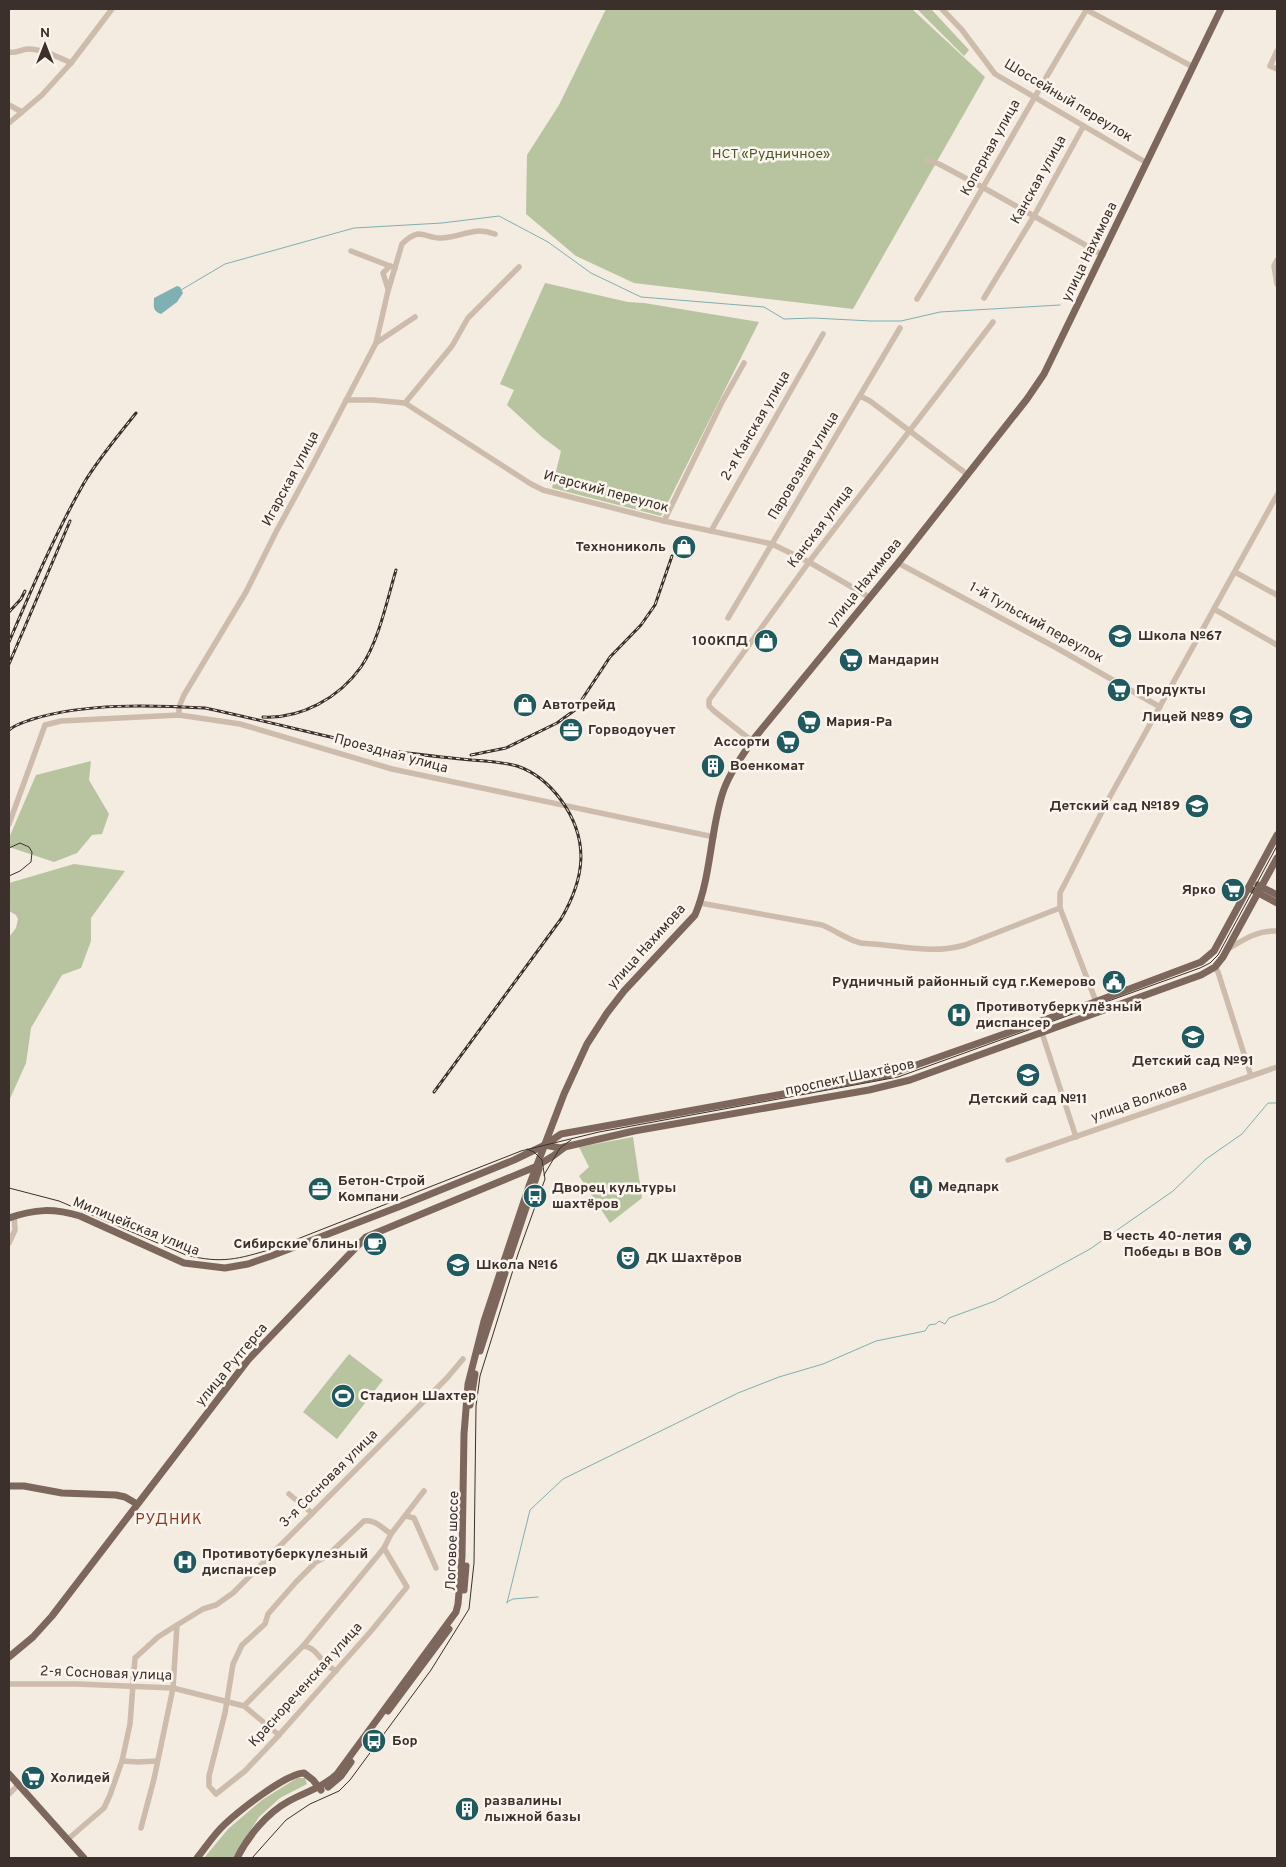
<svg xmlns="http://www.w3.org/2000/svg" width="1286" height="1867" viewBox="0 0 1286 1867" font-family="Overpass,sans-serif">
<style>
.green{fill:#b8c4a0}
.water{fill:#7fb0b2}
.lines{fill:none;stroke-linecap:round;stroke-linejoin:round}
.stream{stroke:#7fb0b2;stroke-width:1}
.minor{stroke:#cdbbac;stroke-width:5.5}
.major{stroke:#7d675c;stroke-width:7}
.tram{stroke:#3b302b;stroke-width:1}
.rail-casing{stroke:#3b302b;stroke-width:3}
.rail{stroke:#fbf5ee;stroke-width:1;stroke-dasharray:4;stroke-linecap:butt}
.labels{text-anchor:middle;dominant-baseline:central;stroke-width:5;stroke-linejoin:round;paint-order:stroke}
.street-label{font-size:14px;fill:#3b302b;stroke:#fbf5ee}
.park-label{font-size:14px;fill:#4a5a2e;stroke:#fbf5ee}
.poi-label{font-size:14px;font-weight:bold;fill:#3b302b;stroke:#fbf5ee;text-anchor:start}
.neighbourhood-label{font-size:15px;letter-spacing:1px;fill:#8c3b22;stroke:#fbf5ee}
</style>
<rect width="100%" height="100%" fill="#f4ebe1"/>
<g class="green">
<polygon points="606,9 912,9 985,77 853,309 634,283 576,256 526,214 527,155 559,105"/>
<polygon points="917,9 931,9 969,50 964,56"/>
<polygon points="545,283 628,302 644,303 759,322 661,516 552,488 561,451 542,437 507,405 514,390 500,384"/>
<polygon points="91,761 89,780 109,814 102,834 92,835 77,853 54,862 9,847 9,838 36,775"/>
<polygon points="74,864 125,871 91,918 91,941 81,968 62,975 31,1028 26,1063 9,1101 9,937 16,928 18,919 16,915 9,911 9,883"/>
<polygon points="633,1137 642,1198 610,1223 579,1176 589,1167 579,1147"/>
<polygon points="349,1354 383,1380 337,1439 303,1412"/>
<polygon points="297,1778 305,1778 307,1784 280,1798 259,1817 233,1858 204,1858 228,1829 262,1800"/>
</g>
<path class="water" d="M177,286L180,287L183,293L177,302L161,314C152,311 154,306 154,298Z"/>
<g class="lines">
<g class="stream">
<polyline points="181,290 225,264 354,228 442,223 499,216 548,242 591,273 641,297 764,307 784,319 813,318 871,321 901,321 940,312 1060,305"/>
<polyline points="507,1602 513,1599 538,1597"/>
<polyline points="507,1603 530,1510 563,1479 738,1393 779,1377 823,1364 876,1341 925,1331 929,1325 936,1324 939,1321 945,1324 949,1318 995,1301 1090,1249 1173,1191 1206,1159 1242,1134 1268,1103 1277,1103"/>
</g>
<g class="minor">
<polyline points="942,9 962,30 995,74 1147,163"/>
<polyline points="1085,9 1193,67"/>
<polyline points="1277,51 1270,66 1277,69"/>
<path d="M9,52C16,54 21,49 28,49C43,49 58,57 71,63"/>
<polyline points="9,105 22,112"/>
<polyline points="9,123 42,95 71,63 112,9"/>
<polyline points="927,160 939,164 984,188 1103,255"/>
<polyline points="351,251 395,268"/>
<polyline points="1277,260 1274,266 1277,284"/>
<polyline points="388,289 383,273 390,266"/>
<polyline points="984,298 1034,216 1083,127"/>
<path d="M917,299C976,203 1028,105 1087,9"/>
<polyline points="376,343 415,317"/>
<polyline points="860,396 870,401 968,475"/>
<polyline points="346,400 373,400 405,403 531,484 543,490 664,521 772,544 809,562 869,597"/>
<polyline points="405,403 452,346 468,318 519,267"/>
<polyline points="664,521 721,404 744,363"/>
<polyline points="711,531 823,334"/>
<polyline points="898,563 1055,647 1160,707"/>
<polyline points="1235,572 1277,595"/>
<polyline points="1214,609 1277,645"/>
<polyline points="728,618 900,328"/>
<path d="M179,715V707L184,695L246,592L276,532L314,462L376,343L388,291L402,244C406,240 412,235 418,234C426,234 434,239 442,238C464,237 472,226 495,234"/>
<polyline points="752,741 714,711 709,706 709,700 809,562 993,322"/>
<polyline points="9,824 45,725 61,721 179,715 240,724 392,769 714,837"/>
<path d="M700,903L822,925C835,930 847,940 861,943C868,944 877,944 884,945C913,948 937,953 965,945L1060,908"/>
<path d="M1228,949C1244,939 1258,930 1277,931"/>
<polyline points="1215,967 1218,972 1251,1076"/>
<polyline points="1100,1012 1060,908 1060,893 1107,802 1277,495"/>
<polyline points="1042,1033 1076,1137"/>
<polyline points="1008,1160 1277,1067"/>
<polyline points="9,1243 15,1230 14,1216"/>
<polyline points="289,1494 312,1513"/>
<polyline points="406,1516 414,1518 436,1568"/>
<path d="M391,1534C382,1528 375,1519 364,1521L327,1556L316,1562L296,1582L268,1614L265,1624L242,1645L233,1664L225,1713L209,1776V1786L216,1794L245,1771L279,1735L372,1630L407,1587L384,1548L391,1534L424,1491"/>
<path d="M303,1646C314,1647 318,1656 326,1664C329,1667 333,1669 336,1671"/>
<polyline points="9,1684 77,1684 173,1688 244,1706 279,1735"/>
<polyline points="244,1706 303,1646 384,1548"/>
<polyline points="122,1761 138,1762 157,1761"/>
<polyline points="9,1794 18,1785"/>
<polyline points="141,1828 154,1779 173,1688 177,1625 203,1609 216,1605 233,1593 447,1378 463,1359"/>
<polyline points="67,1840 104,1808 110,1795 122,1761 130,1724 135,1658 158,1637 177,1625"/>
</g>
<g class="major">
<polyline points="1258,885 1277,895"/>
<polyline points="1249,888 1277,903"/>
<polyline points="545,1145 560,1148 634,1131 869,1090 910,1080 1201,975 1215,967 1223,957 1277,858"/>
<path d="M9,1218C35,1209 53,1208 80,1216L184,1263L225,1268L248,1264L271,1256L406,1204L514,1160L545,1145L561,1134L888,1075L1092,1003L1201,962L1214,951L1277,835"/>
<polyline points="510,1256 539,1169"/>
<polyline points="480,1351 505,1273"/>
<polyline points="470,1405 475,1374"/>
<polyline points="9,1486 24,1486 62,1493 116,1495 125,1497 137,1504"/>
<polyline points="464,1590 466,1566"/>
<polyline points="9,1657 33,1637 52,1616 248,1360 366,1237 535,1167 553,1156 565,1147"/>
<polyline points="388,1711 449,1629"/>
<polyline points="9,1774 84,1858"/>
<polyline points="328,1787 341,1776 351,1762"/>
<path d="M197,1858C206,1847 214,1834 225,1824C239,1811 285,1774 304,1773L313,1780L321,1790"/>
<path d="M237,1858C248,1836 267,1813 289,1801C306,1792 323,1787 337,1774L456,1612L458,1604L462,1557L464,1434L468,1384L484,1321L529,1186L564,1094L587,1044L607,1013L624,991L695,915C711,877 710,834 722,795C728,775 741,758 752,741L898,563L1027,399L1044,374L1221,9"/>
</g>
<g class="tram">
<polyline points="9,848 20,843 29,847 32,852 31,862 20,871 9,876"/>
<polyline points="544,1175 560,1148 571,1140"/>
<path d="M9,1188L59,1201L186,1255C222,1264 238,1259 272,1249L521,1151L599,1132L898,1077L1200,968L1210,963L1218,955L1277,846"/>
<polyline points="252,1858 286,1820 310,1804 339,1791 350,1780 431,1670 469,1609 474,1563 476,1406 480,1376 518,1254 545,1179 542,1160 534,1152 527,1149"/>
</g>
<g class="rail-casing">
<g id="rail">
<polyline points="9,612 21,599 25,591"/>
<path d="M9,642C32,588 55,534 84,483C99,458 118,436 136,413"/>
<polyline points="9,664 70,521"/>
<path d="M263,717C301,719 339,698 361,667C379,641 387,600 396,570"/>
<path d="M9,730C16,724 25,722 33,719C86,703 150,705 205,708C266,721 327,737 389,750C416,755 444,757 472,760C486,761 503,762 517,766C535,772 550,785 561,800C590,840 585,878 561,919L434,1092"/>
<polyline points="471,755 506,748 557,723 575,710 610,657 641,625 655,605 672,556"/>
</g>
</g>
<use href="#rail" class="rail"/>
</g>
<defs>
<g id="shop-disc" transform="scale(1.25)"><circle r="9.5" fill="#1f5a5e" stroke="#fbf5ee"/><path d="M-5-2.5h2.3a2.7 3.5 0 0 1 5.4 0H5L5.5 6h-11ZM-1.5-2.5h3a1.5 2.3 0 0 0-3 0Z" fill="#fff"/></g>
<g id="school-disc" transform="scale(1.25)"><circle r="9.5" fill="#1f5a5e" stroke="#fbf5ee"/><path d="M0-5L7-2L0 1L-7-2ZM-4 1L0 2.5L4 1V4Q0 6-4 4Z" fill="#fff"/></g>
<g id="supermarket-disc" transform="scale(1.25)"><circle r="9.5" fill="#1f5a5e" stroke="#fbf5ee"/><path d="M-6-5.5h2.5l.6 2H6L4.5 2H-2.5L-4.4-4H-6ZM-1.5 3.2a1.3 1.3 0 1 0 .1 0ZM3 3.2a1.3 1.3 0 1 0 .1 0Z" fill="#fff"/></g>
<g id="office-disc" transform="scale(1.25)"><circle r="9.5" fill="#1f5a5e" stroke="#fbf5ee"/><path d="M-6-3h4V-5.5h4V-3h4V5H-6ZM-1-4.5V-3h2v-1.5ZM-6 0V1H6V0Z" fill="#fff"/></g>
<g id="building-disc" transform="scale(1.25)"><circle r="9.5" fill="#1f5a5e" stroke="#fbf5ee"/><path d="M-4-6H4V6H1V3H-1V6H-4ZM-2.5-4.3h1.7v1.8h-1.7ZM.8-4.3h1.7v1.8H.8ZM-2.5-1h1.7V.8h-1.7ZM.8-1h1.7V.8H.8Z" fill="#fff"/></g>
<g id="civic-disc" transform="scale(1.25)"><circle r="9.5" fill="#1f5a5e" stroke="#fbf5ee"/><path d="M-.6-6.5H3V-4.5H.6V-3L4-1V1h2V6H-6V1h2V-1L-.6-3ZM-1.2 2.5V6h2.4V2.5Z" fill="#fff"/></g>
<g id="hospital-disc" transform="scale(1.25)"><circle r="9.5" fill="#1f5a5e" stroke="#fbf5ee"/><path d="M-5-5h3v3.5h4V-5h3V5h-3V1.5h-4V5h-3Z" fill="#fff"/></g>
<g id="bus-disc" transform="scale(1.25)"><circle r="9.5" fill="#1f5a5e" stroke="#fbf5ee"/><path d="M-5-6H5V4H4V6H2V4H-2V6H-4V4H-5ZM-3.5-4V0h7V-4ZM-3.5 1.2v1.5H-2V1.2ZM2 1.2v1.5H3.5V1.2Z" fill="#fff"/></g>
<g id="cafe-disc" transform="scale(1.25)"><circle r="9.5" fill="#1f5a5e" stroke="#fbf5ee"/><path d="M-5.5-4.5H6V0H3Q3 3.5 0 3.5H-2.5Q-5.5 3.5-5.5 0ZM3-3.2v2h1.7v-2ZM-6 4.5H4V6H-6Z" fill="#fff"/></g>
<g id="sight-disc" transform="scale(1.25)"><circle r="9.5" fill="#1f5a5e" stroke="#fbf5ee"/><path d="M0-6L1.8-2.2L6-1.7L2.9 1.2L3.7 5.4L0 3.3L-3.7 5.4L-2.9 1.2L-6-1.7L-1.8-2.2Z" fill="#fff"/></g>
<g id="theatre-disc" transform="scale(1.25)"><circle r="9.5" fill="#1f5a5e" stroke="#fbf5ee"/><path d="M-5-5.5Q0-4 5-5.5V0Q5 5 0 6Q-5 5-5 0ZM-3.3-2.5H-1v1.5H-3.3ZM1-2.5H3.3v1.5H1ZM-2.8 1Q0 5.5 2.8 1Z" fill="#fff"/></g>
<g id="stadium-disc" transform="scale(1.25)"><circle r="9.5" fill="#1f5a5e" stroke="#fbf5ee"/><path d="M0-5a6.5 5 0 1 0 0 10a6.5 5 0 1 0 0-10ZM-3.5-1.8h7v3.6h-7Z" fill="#fff"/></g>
</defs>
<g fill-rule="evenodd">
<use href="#shop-disc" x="684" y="547"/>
<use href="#school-disc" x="1120" y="636"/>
<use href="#shop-disc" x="766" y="641"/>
<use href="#supermarket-disc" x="851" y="660"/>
<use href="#supermarket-disc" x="1119" y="690"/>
<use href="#shop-disc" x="525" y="705"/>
<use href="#school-disc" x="1241" y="717"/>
<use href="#supermarket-disc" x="809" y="722"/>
<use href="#office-disc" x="571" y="730"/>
<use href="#supermarket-disc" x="788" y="742"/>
<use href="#building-disc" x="713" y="766"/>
<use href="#school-disc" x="1197" y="806"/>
<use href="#supermarket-disc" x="1233" y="890"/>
<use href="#civic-disc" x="1114" y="982"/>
<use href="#hospital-disc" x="959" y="1015"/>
<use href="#school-disc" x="1193" y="1037"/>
<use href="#school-disc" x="1028" y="1075"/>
<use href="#hospital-disc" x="921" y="1187"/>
<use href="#office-disc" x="320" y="1189"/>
<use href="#bus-disc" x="535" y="1196"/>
<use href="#cafe-disc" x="375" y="1244"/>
<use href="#sight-disc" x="1240" y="1244"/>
<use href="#theatre-disc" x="628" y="1258"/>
<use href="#school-disc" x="458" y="1265"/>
<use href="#stadium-disc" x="343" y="1396"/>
<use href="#hospital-disc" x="185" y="1562"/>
<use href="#bus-disc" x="374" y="1741"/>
<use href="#supermarket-disc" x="33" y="1778"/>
<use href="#building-disc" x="467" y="1809"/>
</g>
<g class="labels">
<g class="street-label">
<text transform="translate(1068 101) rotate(31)">Шоссейный переулок</text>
<text transform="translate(991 148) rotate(-61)">Коперная улица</text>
<text transform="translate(1039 180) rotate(-61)">Канская улица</text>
<text transform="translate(1090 252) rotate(-64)">улица Нахимова</text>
<text transform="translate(756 426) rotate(-60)">2-я Канская улица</text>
<text transform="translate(804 466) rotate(-59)">Паровозная улица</text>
<text transform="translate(291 479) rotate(-62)">Игарская улица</text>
<text transform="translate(606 492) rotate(15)">Игарский переулок</text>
<text transform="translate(821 527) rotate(-53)">Канская улица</text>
<text transform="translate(865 583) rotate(-51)">улица Нахимова</text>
<text transform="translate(1036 623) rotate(29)">1-й Тульский переулок</text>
<text transform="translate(391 754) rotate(15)">Проездная улица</text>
<text transform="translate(647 947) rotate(-48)">улица Нахимова</text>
<text transform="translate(850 1078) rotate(-12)">проспект Шахтёров</text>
<text transform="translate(1139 1102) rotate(-19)">улица Волкова</text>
<text transform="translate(136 1227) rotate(22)">Милицейская улица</text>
<text transform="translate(232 1365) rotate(-50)">улица Рутгерса</text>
<text transform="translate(329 1479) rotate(-45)">3-я Сосновая улица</text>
<text transform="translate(453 1541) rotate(-88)">Логовое шоссе</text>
<text transform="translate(106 1674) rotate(2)">2-я Сосновая улица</text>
<text transform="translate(306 1685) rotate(-48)">Краснореченская улица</text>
</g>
<g class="park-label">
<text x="771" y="154">НСТ «Рудничное»</text>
</g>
<g class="poi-label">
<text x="666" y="547" text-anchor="end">Технониколь</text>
<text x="1138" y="636">Школа №67</text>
<text x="748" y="641" text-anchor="end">100КПД</text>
<text x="868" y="660">Мандарин</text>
<text x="1136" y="690">Продукты</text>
<text x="542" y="705">Автотрейд</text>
<text x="1224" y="717" text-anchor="end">Лицей №89</text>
<text x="826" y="722">Мария-Ра</text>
<text x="588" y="730">Горводоучет</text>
<text x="770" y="742" text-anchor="end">Ассорти</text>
<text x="730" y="766">Военкомат</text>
<text x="1180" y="806" text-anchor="end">Детский сад №189</text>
<text x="1216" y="890" text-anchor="end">Ярко</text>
<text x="1096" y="982" text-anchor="end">Рудничный районный суд г.Кемерово</text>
<text x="976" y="1007">Противотуберкулёзный<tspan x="976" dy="16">диспансер</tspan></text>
<text x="1193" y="1061" text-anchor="middle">Детский сад №91</text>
<text x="1028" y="1099" text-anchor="middle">Детский сад №11</text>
<text x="338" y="1181">Бетон-Строй<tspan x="338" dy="16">Компани</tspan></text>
<text x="938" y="1187">Медпарк</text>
<text x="552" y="1188">Дворец культуры<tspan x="552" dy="16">шахтёров</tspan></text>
<text x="1222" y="1236" text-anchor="end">В честь 40-летия<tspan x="1222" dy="16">Победы в ВОв</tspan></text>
<text x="358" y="1244" text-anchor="end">Сибирские блины</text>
<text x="646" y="1258">ДК Шахтёров</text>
<text x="476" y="1265">Школа №16</text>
<text x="360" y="1396">Стадион Шахтер</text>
<text x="202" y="1554">Противотуберкулезный<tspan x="202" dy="16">диспансер</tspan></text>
<text x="392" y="1741">Бор</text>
<text x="50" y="1778">Холидей</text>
<text x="484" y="1801">развалины<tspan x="484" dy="16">лыжной базы</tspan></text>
</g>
<g class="neighbourhood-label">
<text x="169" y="1520">РУДНИК</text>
</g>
</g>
<rect width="1286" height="1867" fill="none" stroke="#3b302b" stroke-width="20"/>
<g transform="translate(45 45)" stroke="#fbf5ee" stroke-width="4" paint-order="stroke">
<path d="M0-4L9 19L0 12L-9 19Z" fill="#3b302b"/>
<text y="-8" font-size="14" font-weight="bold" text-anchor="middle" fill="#3b302b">N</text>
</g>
</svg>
